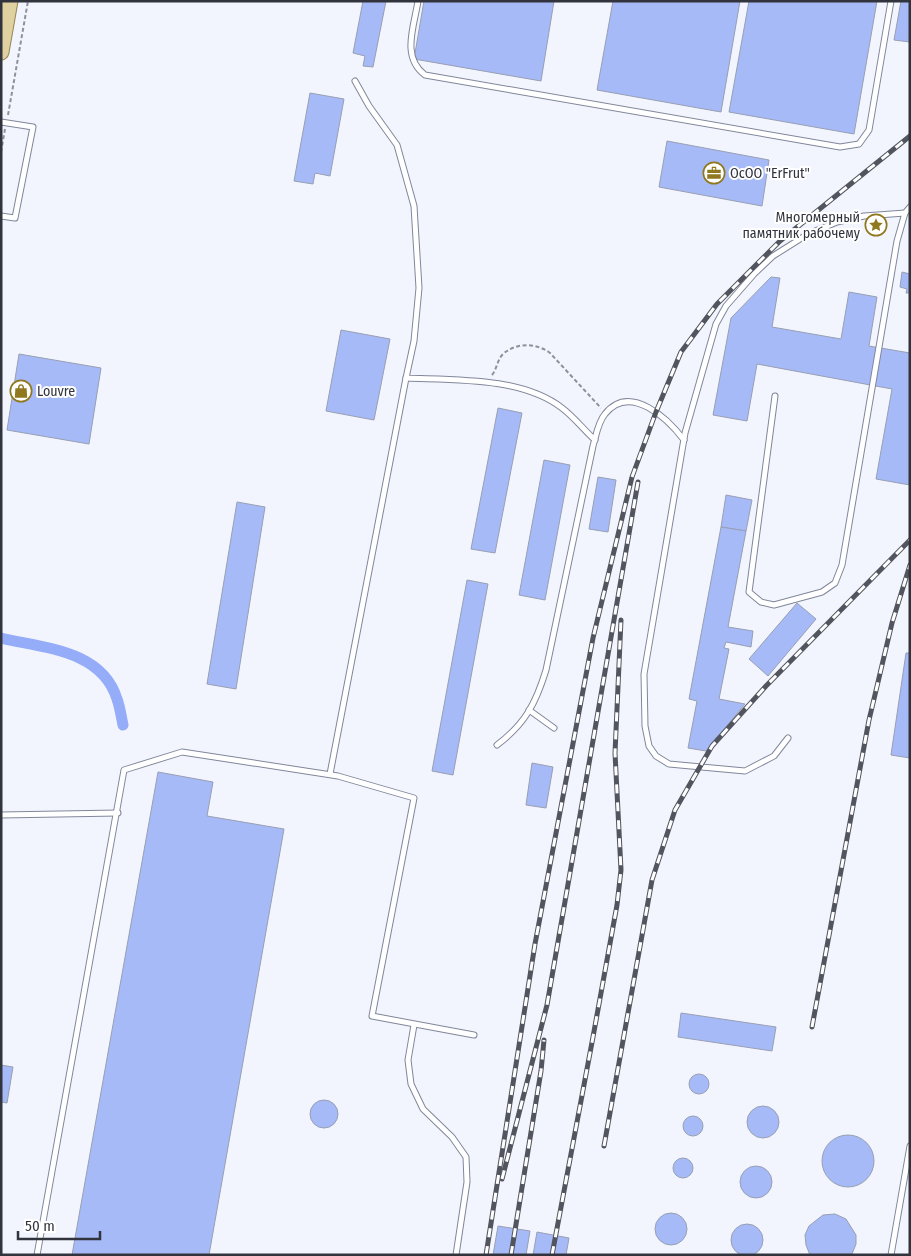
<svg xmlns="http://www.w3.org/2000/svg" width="911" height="1256" viewBox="0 0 911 1256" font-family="'Fira Sans Condensed',sans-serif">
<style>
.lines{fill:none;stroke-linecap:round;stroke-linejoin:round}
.canal{stroke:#95acf8;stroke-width:11}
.building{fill:#a6baf7;stroke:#989fb3}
.service-casing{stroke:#80879a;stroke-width:7}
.primary-casing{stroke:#958654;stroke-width:17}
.path{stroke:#8f919a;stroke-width:2;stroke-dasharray:4 2.5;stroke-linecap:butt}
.service{stroke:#fff;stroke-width:5}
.primary{stroke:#dfd1a0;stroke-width:15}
.rail-casing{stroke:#53555e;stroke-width:5}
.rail{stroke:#fff;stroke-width:3;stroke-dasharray:9;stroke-linecap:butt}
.labels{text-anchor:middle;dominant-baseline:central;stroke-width:4;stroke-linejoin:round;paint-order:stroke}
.poi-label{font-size:14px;fill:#32343d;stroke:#fff;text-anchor:start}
</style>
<rect width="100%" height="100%" fill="#f2f5fe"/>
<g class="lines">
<path class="canal" d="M1,638C44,648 102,650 117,699C120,707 121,716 123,725"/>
</g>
<g class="building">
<polygon points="363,1 386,1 373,67 363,66 365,56 353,53"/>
<polygon points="424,1 554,1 541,81 414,59"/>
<polygon points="613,1 740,1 721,112 597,90"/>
<polygon points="749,1 877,1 854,134 729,112"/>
<polygon points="901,1 910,1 910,42 894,40"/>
<polygon points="310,93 344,99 330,176 315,173 313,184 294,181"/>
<polygon points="667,141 769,160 762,206 659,187"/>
<polygon points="902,272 910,274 910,293 906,293 907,289 900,287"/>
<polygon points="771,277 780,278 772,327 841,339 849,292 877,297 869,346 910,353 910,485 876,479 892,389 757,364 747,421 713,415 731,318"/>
<polygon points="341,330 390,339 374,420 326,411"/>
<polygon points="19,354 101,368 89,444 7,430"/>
<polygon points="498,408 522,413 495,553 471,549"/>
<polygon points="544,460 570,465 545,600 519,595"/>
<polygon points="598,477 616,480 608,532 589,529"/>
<polygon points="726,495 752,500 746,531 721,527"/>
<polygon points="237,502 265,507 236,689 207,684"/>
<polygon points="721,527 746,531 728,627 753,631 751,647 726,642 724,648 729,649 719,699 745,704 706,751 688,748 697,701 689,699"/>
<polygon points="467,580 488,584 453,775 432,771"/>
<polygon points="797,603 816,619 768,676 749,659"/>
<polygon points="906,653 910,653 910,758 891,755"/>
<polygon points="532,763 553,767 546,808 526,805"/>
<polygon points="158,772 213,782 207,816 284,829 209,1255 72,1255"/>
<polygon points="681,1013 776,1027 772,1051 678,1037"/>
<polygon points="1,1065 13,1067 7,1103 1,1102"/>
<circle cx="699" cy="1084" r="10"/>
<circle cx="324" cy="1114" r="14"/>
<circle cx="763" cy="1122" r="16"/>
<circle cx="693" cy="1126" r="10"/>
<circle cx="848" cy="1161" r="26"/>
<circle cx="683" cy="1168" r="10"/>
<circle cx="756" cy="1182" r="16"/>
<circle cx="671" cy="1229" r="16"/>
<polygon points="835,1214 846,1219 856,1235 856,1244 852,1254 810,1255 806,1245 805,1235 809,1226 823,1215"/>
<circle cx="747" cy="1240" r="16"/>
<polygon points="498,1226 530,1231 526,1255 493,1255"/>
<polygon points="537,1232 569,1238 566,1255 533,1255"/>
</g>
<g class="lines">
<g class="service-casing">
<g id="service">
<path d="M418,1C414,27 401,57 425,75L840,147L859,144L869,130L891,1"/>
<path d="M355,81L369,106L397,145L414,206L419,288L414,341L406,378C455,380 522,377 562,408C574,417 584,430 595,440"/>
<polyline points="1,122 33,127 15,218 1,216"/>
<polyline points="775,396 749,592 761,602 774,605 822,592 835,583 842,565 897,241 905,213 910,207"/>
<polyline points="529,710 554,728"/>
<polyline points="788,738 774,756 745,771 669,764 656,756 649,746 645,726 644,674 685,433 716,324 726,306 754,274 773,256 808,234 837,222 864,216 905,213"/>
<path d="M497,745C525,724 536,703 546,670L593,446C596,436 598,422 605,414C630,382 669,420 684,440"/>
<polyline points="330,774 406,378"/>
<polyline points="1,815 118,813"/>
<polyline points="414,1025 408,1060 411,1084 423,1109 452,1137 466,1157 467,1182 456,1255"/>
<polyline points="37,1255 124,770 182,752 338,776 414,798 372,1016 474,1035"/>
<polyline points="891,1255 910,1146"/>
</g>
</g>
<g class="primary-casing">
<polyline id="primary" points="1,52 10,1"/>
</g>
<g class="path">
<polyline points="8,115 28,1"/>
<polyline points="1,152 5,129"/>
<path d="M492,375C497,369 497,360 503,354C516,342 537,343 550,353L601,408"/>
</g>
<use href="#service" class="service"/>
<use href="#primary" class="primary"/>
<g class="rail-casing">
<g id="rail">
<polyline points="812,1027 869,720 892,623 910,565"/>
<polyline points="604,1146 652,880 675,810 712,746 766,686 910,540"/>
<polyline points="502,1179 547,1005 638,482"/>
<polyline points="486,1255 535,944 593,638 632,477 656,412 681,352 717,304 780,241 910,136"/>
<polyline points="511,1255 541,1071 544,1040"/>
<polyline points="552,1255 593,1037 617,905 621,870 615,753 621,620"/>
</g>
</g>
<use href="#rail" class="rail"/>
</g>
<defs>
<g id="office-ring" transform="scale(1.125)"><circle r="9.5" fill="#fff" stroke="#90781e" stroke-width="1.5"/><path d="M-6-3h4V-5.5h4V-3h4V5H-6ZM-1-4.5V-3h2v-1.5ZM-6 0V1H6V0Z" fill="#90781e"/></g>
<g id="sight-ring" transform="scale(1.125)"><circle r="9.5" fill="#fff" stroke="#90781e" stroke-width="1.5"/><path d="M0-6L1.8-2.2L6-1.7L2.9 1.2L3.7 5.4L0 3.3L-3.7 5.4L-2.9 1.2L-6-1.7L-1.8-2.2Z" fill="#90781e"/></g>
<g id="shop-ring" transform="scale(1.125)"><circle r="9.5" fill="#fff" stroke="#90781e" stroke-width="1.5"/><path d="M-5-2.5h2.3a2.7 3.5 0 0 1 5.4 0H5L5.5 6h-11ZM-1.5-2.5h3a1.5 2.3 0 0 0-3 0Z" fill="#90781e"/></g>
</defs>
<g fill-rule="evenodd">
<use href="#office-ring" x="714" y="173"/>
<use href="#sight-ring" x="876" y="225"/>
<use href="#shop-ring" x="21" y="391"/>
</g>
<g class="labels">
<g class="poi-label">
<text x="730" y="173">ОсОО "ErFrut"</text>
<text x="860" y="217" text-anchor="end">Многомерный<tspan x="860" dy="16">памятник рабочему</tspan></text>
<text x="37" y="391">Louvre</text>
</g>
</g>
<rect width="911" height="1256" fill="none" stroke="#32343d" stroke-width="5"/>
<path d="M18 1231v8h82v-8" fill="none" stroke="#32343d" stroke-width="2.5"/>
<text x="25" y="1231" font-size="15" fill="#32343d" stroke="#ffffff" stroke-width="4" paint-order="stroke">50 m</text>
</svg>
